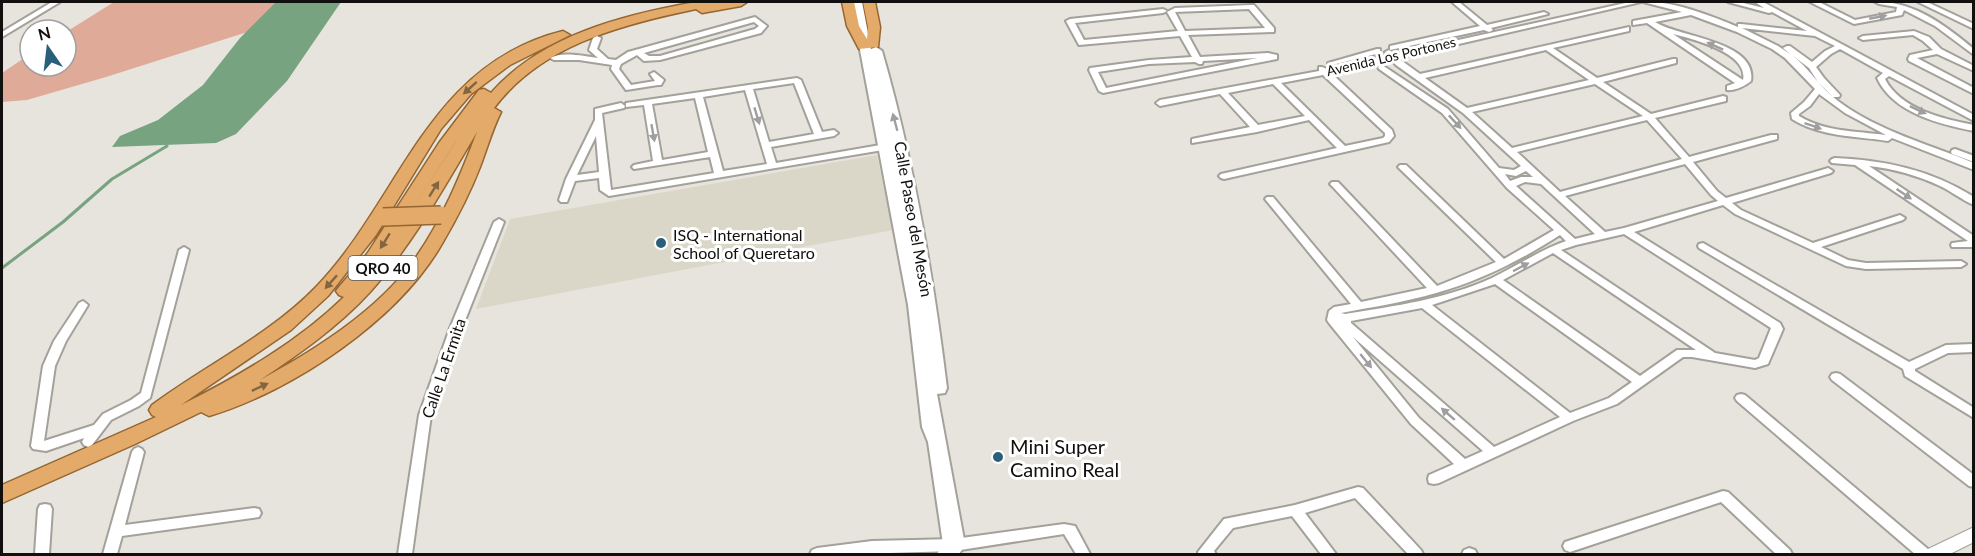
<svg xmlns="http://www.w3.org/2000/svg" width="1975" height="556" viewBox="0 0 1975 556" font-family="Lato,sans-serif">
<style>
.built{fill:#dbd7c8}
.green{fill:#e0aa99}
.water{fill:#78a380}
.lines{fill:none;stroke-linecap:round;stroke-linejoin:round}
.stream-far1{stroke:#78a380;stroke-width:2}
.stream{stroke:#78a380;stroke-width:3}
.minor-casing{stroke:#a3a19a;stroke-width:4}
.tertiary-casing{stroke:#a3a19a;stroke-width:2}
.secondary-casing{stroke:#a3a19a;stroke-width:4}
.trunk-casing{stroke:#956631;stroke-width:3}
.minor{fill:#fff;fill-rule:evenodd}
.tertiary{fill:#fff;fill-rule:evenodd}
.secondary{fill:#fff;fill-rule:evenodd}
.trunk{fill:#e3aa6a;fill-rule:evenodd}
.trunk-bridge-casing{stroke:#956631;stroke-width:20;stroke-linecap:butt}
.trunk-bridge{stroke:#e3aa6a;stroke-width:17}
.oneway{fill:#a09f9f}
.oneway2{fill:#846541}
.poi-dot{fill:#2a5f7b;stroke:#fff;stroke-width:2}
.labels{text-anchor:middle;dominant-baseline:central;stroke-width:6;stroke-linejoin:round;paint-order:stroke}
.far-street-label{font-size:14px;fill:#11100e;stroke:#fff}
.shield{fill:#fff;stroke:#585856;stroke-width:1.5}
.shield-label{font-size:15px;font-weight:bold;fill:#11100e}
.street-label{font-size:16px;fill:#11100e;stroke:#fff}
.poi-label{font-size:16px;fill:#11100e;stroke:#fff;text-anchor:start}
.near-poi-label{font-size:20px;fill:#11100e;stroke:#fff;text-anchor:start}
</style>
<rect width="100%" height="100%" fill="#e6e4dc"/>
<polygon class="built" points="877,155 893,230 476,309 510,219"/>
<polygon class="green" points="114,2 342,2 106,77 27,100 2,102 2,73 30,54 30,66 66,66 66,32"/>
<polygon class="water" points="276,2 341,2 287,81 236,134 216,143 112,147 120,136 158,120 203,85 240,38"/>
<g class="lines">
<polyline class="stream-far1" points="165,147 167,146"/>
<polyline class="stream" points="2,268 63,222 112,179 167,146"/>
<g class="minor-casing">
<g id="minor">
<polygon points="52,2 60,2 2,37 2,32"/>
<polygon points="1452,2 1459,2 1487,25 1544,12 1548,14 1491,28 1493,30 1489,32 1484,30 1390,50 1390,46 1480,26"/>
<path d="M1630,2H1641L1398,58L1420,74L1629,27V31L1553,48L1597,78L1673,59H1676V63L1603,82L1651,114L1723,96L1726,97V101L1655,118L1689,157L1771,135H1777V139L1693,162L1717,191L1726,198L1825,169L1828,168L1833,171L1831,173L1732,203L1741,210L1813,243L1900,215L1905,218L1903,220L1821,247L1848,260L1866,263L1961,261L1966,264L1961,267L1866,269L1846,266L1735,214L1723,205L1634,232L1780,323L1783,329L1768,364L1755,368L1692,357H1683L1617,404L1573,421L1439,483L1434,484L1429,483L1428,479L1429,475L1454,464L1411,424L1329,323L1327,320L1329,311L1334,307L1351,304L1265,199L1267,197H1273L1361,302L1427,288L1332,186L1330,184L1332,182H1338L1437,286L1496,262L1400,169L1398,167L1400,165H1406L1504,259L1554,230L1507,188L1442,113L1379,69L1378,67L1382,65L1448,109L1499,168L1514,170L1521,166L1463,113L1396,65L1391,59L1331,73L1392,130L1394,136L1389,142L1224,179L1221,178L1219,176L1221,174L1337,148L1309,120L1257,132L1192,143V139L1250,127L1220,94L1160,106L1156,103L1160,100L1319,71V67H1322L1327,69L1388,55L1385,52L1389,50L1395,54ZM1546,50L1589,80L1467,108L1425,78ZM1323,75L1385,133V136L1383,138L1345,146L1281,83ZM1273,84L1305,116L1258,125L1228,93ZM1595,84L1643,116L1512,148L1472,112ZM1647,120L1682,159L1560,192L1517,152ZM1685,164L1711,195L1718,201L1624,228L1605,232L1565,196ZM1526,171L1533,177H1521L1510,181L1505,174L1516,176ZM1525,182L1541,184L1595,234L1575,239L1516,186ZM1624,234L1771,328L1759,358L1755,360L1715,353L1561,250L1576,245ZM1560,235L1566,241C1540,250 1517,266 1492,278C1446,299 1395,306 1345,314L1341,313C1373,307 1405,302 1436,293C1480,281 1521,260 1560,235ZM1553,253L1696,350H1677L1640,376L1503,280ZM1495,284L1632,382L1609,398L1570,413L1432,305ZM1422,308L1560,417L1494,447L1351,323V321ZM1353,337L1483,451L1465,459L1419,418Z"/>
<path d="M1643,2C1672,0 1711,16 1738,27V24H1741L1807,31L1772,12L1769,13L1728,2H1739L1764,8L1755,2H1763L1974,115V121L1889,76L1885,79C1900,109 1943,119 1974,125V131C1939,124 1893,113 1877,78L1883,73L1840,49L1831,54L1816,67L1824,78L1840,95L1839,97H1833L1818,82L1809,68L1792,55C1809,68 1820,88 1838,101C1878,131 1928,144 1974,163V170L1892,138L1888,141C1855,136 1821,137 1792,119L1791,113L1804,102L1815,89L1785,58L1772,49L1737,32L1691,15L1655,22C1678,37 1758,41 1751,81C1745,86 1735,91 1727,90V86L1735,83L1647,23L1633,25V21L1682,12ZM1742,28L1815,36L1835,46L1825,51L1812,62L1790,46H1787L1783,48L1790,54L1778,46ZM1673,34C1693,39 1749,53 1743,80ZM1819,94L1845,113L1886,135C1856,131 1825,132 1799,116V114L1810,106Z"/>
<path d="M1810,2H1819L1855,20L1896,12L1897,7L1879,4L1875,2C1913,0 1946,26 1974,49V55L1935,26L1904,10L1902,15L1854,24Z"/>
<polygon points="1918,2 1927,2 1974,24 1974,29"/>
<path d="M1251,5H1254L1274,28V32L1188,35L1200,57L1268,53L1277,55V59L1103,93L1099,91L1089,70L1090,68L1149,60L1192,57L1180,36L1079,45L1066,21L1070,19L1163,9L1167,11L1163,13L1075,23L1084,40L1178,31L1167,12L1175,8ZM1249,9L1265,28L1185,31L1175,12ZM1257,58L1106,88L1098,72L1149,64L1195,62L1199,64H1202L1203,61Z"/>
<path d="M755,17L767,26L761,33L660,60L644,61L637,55L621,64L619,69L631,85L655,81L650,74L654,72L664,80L661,85H658L626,90L611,69L612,65L579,60H554L550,58C562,51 584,56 598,58L589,50L593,38L597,36L601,38L597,49L608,59L616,60L628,52ZM754,22L759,26L755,29L660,56H649L644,53Z"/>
<polygon points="1914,31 1929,37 1941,49 1974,66 1974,71 1937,54 1917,58 1974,88 1974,94 1909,61 1908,59 1910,55 1933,50 1923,41 1913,35 1863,40 1859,38 1863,36"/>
<polygon points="1377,49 1380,49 1380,53 1332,65 1328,63"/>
<path d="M797,78L801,80L822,132L834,130L838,133L834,136L771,147L776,163L892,143L895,144V148L609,196L600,190L599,178L575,181L567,202H561L559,200L566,179L595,120V109L621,103L625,106L624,108L602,113L611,190L714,173L710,157L634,169L632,167L634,165L653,161L644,105L626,107V103ZM794,83L814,134L769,142L753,89ZM745,90L767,164L723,171L703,97ZM695,98L708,152L662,160L652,104ZM596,136L599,172L577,175Z"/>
<polygon points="1955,149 1974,156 1974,162 1952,154 1951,152 1952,150"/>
<path d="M1835,158C1885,160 1931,170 1974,197V205C1962,200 1951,191 1940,186C1917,175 1894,169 1869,166L1974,236V247H1952L1951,245L1952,243L1968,241L1855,165L1832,163L1830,161L1832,159Z"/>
<polygon points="499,219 504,222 462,328 431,415 412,554 398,554 419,415 450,328 494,222"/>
<polygon points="1703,243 1909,362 1946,345 1974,344 1974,352 1948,353 1915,369 1915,371 1974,408 1974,418 1905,376 1903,369 1699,248 1698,246 1699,244"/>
<polygon points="184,247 189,250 150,398 139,406 111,420 92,445 88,447 84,445 82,442 84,438 46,451 33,449 31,446 43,366 54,341 79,303 83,301 88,305 66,341 55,366 44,441 94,425 103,414 131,400 141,393 179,250"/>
<polygon points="1836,373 1840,374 1974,475 1974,487 1969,486 1832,380 1830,377 1832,374"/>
<polygon points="1741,394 1745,395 1929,550 1931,554 1915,554 1737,401 1735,398 1737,395"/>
<polygon points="138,447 142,449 144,452 125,525 254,508 259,509 261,513 259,517 122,536 117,554 103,554 132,452 134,449"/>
<polygon points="1358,487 1363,488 1421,550 1423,554 1408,554 1355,498 1305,513 1336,554 1321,554 1292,516 1233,528 1214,551 1216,554 1199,554 1198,552 1224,519 1295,505"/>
<polygon points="1723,491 1728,492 1790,550 1792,554 1776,554 1721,502 1570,552 1565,550 1563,546 1565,542"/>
<polygon points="45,504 50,505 52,509 49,554 35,554 38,509 40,505"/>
<polygon points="1064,524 1075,526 1090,554 1076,554 1064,534 954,551 857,554 810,554 812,550 817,548 872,541 954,539"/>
<polygon points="1469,548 1475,550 1477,554 1462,554 1464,550"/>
</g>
</g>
<g class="tertiary-casing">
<polygon id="tertiary" points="1974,527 1974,542 1950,554 1925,554 1928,549"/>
</g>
<g class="secondary-casing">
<path id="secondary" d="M851,2H862L871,49L876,47L882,51C914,162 933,274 947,388L945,393L937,394L965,545L959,554H937L943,544L928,442L922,427L908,305Z"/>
</g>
<g class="trunk-casing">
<g id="trunk">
<path d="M696,2H747L741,6L702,13L696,9L687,11C616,26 540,47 494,108L501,112C492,130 487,149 480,167C470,193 457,218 443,242C400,319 293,391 209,416L201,412L135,444L2,503V485L156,417L152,415L149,410L152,405C206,365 270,335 317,286C402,197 427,65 563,31L570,35L510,65L471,94L441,129L376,235L328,296L291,330L181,405C239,376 298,342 344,297L339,295L336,291L339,287L367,254L439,143L479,90L484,89L491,93C542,35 623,15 696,2ZM477,132C460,176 442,221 414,260C377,311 315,350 260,380C299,354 338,327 370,292C413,244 444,187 477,132ZM458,138L401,227L454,144Z"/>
<polygon points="842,2 854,2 859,26 867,39 868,27 863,2 875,2 880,27 878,47 859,49 847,26"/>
</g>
</g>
<use href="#minor" class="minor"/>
<use href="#tertiary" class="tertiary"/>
<use href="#secondary" class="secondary"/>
<use href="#trunk" class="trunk"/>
<g class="trunk-bridge-casing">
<polyline id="trunk-bridge" points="383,217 441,215"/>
</g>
<use href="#trunk-bridge" class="trunk-bridge"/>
</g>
<defs><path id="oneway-solid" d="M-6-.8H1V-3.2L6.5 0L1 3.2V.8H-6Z" transform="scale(1.5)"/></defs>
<g class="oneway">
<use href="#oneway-solid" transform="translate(1878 17) rotate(-11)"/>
<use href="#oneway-solid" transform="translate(1715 46) rotate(-156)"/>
<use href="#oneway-solid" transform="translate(1918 110) rotate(25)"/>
<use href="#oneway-solid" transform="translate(757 116) rotate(73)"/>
<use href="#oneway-solid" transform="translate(895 122) rotate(-105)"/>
<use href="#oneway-solid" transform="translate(1455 122) rotate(47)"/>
<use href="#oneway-solid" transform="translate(1813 126) rotate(19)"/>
<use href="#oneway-solid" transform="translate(653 133) rotate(80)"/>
<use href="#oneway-solid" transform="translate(1904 194) rotate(34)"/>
<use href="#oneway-solid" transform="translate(1521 267) rotate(-28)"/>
<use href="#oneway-solid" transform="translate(1366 361) rotate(51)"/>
<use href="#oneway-solid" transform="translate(1448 414) rotate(-139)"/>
</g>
<g class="oneway2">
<use href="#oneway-solid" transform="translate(470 88) rotate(138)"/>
<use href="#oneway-solid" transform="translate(434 189) rotate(-58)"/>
<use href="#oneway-solid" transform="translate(385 241) rotate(122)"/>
<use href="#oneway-solid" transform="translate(331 282) rotate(132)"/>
<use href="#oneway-solid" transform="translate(260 387) rotate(-25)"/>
</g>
<g class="poi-dot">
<circle cx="661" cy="243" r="6"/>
<circle cx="998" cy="457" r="6"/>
</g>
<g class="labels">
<g class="far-street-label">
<text transform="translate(1391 56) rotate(-13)">Avenida Los Portones</text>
</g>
<rect class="shield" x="348.5" y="256" width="69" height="24" rx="4.5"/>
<g class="shield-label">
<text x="383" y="268">QRO 40</text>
</g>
<g class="street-label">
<text transform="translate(914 219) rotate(80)">Calle Paseo del Mesón</text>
<text transform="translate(443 368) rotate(-71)">Calle La Ermita</text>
</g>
<g class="poi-label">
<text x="673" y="234">ISQ - International<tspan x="673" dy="18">School of Queretaro</tspan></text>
</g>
<g class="near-poi-label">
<text x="1010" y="446">Mini Super<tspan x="1010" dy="23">Camino Real</tspan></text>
</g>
</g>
<rect width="1975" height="556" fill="none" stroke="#11100e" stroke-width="6"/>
<g transform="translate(48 48) rotate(346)"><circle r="28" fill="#ffffff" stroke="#a09f9f" stroke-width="1.5"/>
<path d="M0-4.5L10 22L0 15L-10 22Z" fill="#2a5f7b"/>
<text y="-9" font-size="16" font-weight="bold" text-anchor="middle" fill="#11100e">N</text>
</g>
</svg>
